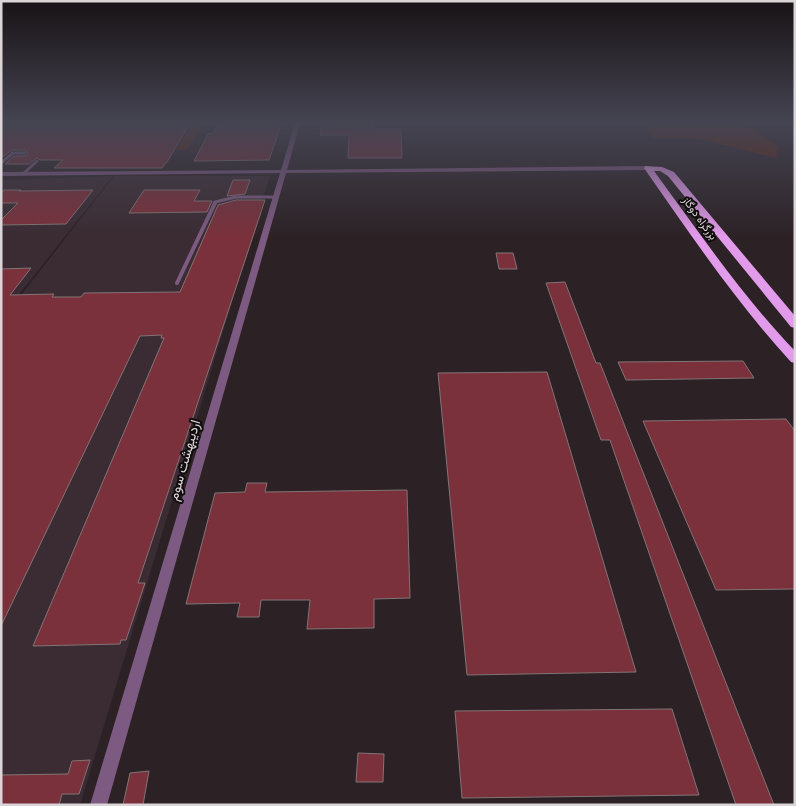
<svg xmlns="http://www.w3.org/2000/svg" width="796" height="806" viewBox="0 0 796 806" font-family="Ubuntu,Vazirmatn,sans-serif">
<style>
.built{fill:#3b2c33}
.green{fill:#63220a}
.building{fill:#7a313c;stroke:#827475}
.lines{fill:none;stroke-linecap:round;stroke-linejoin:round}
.service-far1{stroke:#7d5a81;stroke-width:3}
.service{stroke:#7d5a81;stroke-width:4}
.tertiary{fill:#7d5a81;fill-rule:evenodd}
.trunk{fill:#e29aea;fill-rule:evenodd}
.labels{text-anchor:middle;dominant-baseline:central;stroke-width:4;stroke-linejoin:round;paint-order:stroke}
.far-street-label{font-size:11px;fill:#dcd5d8;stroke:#110d0f}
.street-label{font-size:14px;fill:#dcd5d8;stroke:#110d0f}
</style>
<rect width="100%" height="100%" fill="#2c2226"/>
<g class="built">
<polygon points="113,176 1,317 1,180"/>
<polygon points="114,176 270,176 80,805 1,805 1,321"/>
</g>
<g class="green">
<polygon points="193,123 206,123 186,150 176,150"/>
<polygon points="640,123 744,123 778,147 776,158 700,139 653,138"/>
</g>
<g class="building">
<polygon points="1,123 111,124 190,123 167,162 162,168 54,168 63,160 40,160 37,158 29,164 5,164 14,156 26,156 28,153 25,150 12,150 1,158"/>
<polygon points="244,123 282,123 269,160 194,161 208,134 213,133 217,126 243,125"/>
<polygon points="322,123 373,123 373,129 401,129 402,158 348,158 349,135 320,135"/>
<polygon points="233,180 250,180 245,194 227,196"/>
<polygon points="4,190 21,190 19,191 93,190 66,224 1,225 1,220 18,203 1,203 1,193"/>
<polygon points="144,190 200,190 194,201 212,201 207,212 129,213"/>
<polygon points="236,200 265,200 138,583 145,583 126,640 121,640 120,644 33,646 164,338 161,338 162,335 140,336 1,626 1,269 31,268 10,295 54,294 52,297 81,297 84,293 180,292 218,205"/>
<polygon points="496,253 513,253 517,269 499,269"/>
<polygon points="565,282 596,363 600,363 774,805 736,805 610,440 601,440 546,283"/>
<polygon points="743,361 754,378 626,380 618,362"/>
<polygon points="547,372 636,672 467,675 438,373"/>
<polygon points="786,419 795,431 795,589 716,590 643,421"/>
<polygon points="247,483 267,483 265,492 407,490 410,598 374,599 374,628 307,629 310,600 261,600 259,617 237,617 240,603 186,604 215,493 245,492"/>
<polygon points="672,709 699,795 462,798 455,711"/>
<polygon points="358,753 384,754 383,782 356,782"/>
<polygon points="90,760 79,794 62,794 59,805 1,805 1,775 68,774 72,761"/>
<polygon points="149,771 143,805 123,805 130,773"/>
</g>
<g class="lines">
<g class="service-far1">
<polyline points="1,163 13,153 25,153"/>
<polyline points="23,174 37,161"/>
<polyline points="214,204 215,202 236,197 276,197"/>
</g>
<polyline class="service" points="177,283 215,203"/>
<polygon class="tertiary" points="295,123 300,123 287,170 648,166 651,168 648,170 286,173 107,805 90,805 280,173 1,176 1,172 281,170"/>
<path class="trunk" d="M645,166L662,167L674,172L795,316V328L791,327L668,176L660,171H654C699,232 742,296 795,351V363L791,362C736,302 690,234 644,168Z"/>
</g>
<linearGradient id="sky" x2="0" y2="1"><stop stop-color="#181315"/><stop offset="0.52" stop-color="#454452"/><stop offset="1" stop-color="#454452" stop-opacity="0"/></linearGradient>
<rect width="796" height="236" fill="url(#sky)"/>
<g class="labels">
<g class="far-street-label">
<text transform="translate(700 218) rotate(54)">بزرگراه دوگاز</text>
</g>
<g class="street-label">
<text transform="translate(184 460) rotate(-74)">اردیبهشت سوم</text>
</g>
</g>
<rect width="796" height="806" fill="none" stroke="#dcd5d8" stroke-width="5"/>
</svg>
